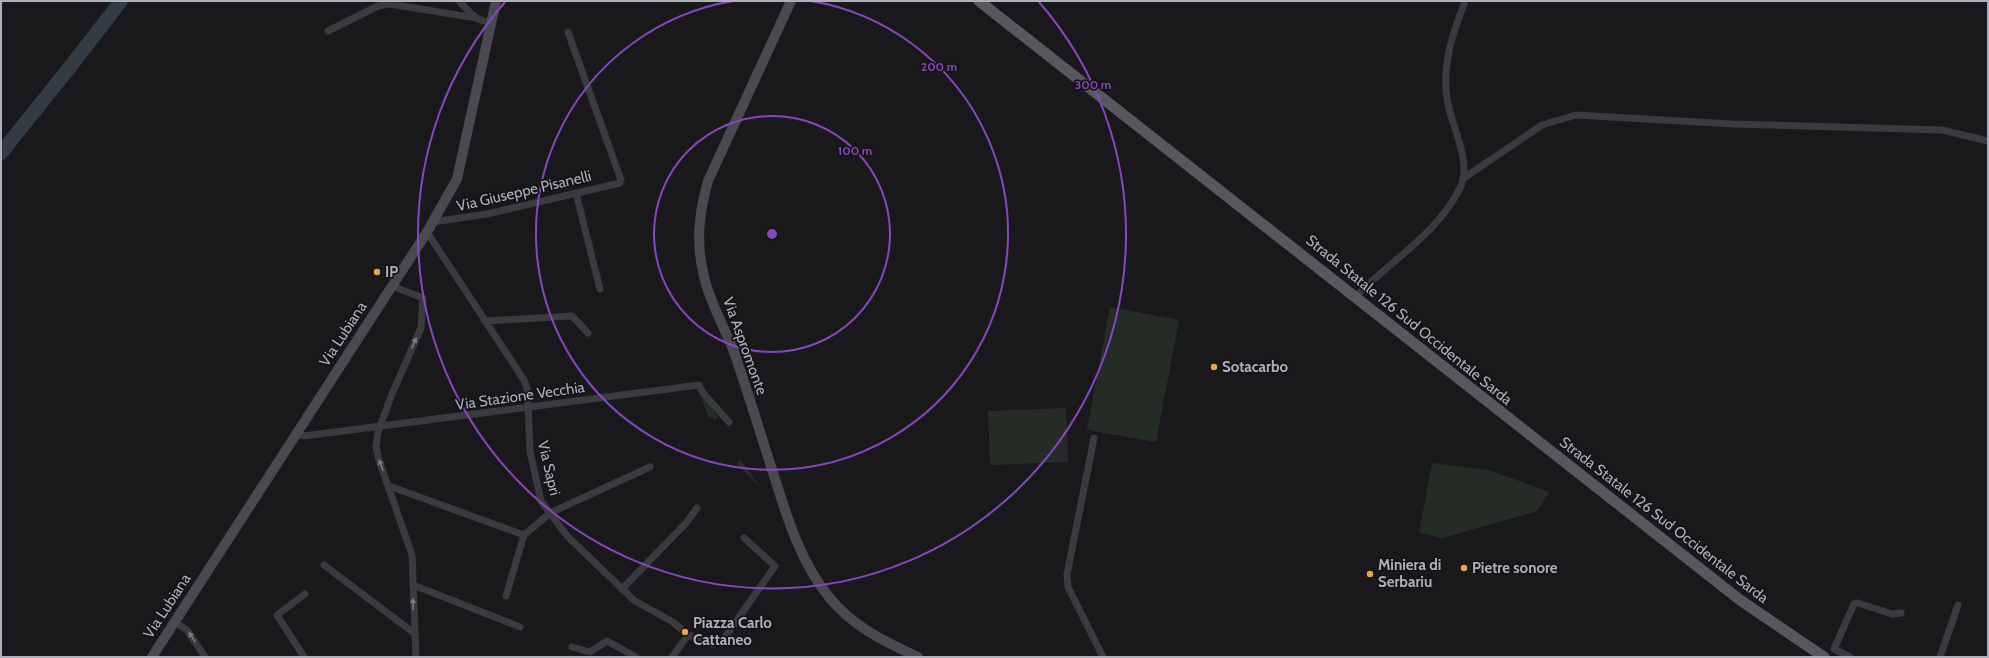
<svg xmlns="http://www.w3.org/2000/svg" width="1989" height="658" viewBox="0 0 1989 658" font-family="Cabin,sans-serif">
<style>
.green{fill:#252c26}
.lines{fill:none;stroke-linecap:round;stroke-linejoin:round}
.river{stroke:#333c43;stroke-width:14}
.street{stroke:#3a3b3f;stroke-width:7}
.secondary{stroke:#484a4f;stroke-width:10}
.primary{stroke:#56585e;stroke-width:11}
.oneway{fill:#797c82}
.ring{fill:none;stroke:#8547be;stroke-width:2}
.poi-dot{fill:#e3a749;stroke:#141416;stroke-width:1.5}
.labels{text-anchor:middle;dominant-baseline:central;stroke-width:3.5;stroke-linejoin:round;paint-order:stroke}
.street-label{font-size:15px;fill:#acb1b9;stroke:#141416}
.poi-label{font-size:15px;font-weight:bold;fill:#acb1b9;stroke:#141416;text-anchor:start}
.centre{fill:#8547be;stroke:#141416;stroke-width:2}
.ring-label{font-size:12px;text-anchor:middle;font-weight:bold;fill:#8547be;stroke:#141416;stroke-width:3.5;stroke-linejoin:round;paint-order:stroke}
</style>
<rect width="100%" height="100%" fill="#19191b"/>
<g class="green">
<polygon points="1110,307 1179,320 1156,442 1087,430"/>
<polygon points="699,392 702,392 718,417 715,421 712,417 709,418"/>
<polygon points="1066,408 1068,462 990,465 988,411"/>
<polygon points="740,459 761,488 737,464"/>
<polygon points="1432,463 1489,470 1549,492 1537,511 1442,538 1419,533"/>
</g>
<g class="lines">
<polyline class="river" points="1,153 70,67 121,1"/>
<g class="street">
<path d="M459,1C468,11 478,23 492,22"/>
<polyline points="328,31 378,6 390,4 476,18"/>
<polyline points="1464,178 1542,125 1576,115 1732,124 1942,130 1988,141"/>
<polyline points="576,193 600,289"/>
<polyline points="433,222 487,214 620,183 621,180 568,32"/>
<polyline points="427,232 524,380 527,388 528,402 530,452 541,501 568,537 635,601 673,622 688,635 672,657"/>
<polyline points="392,286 423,298 421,328 392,394 378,432 376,447 379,460 412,555 416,657"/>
<path d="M1355,297C1390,261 1439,233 1461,186C1472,160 1450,124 1447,98C1442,63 1453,33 1465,1"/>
<polyline points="485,321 572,316 588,333"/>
<polyline points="297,433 304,436 699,385 703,393 729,422"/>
<polyline points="1094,438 1067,574 1068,587 1103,657"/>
<polyline points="389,486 524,535"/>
<polyline points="324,565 414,633"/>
<polyline points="413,585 520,627"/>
<polyline points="622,589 687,522 697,508"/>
<polyline points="506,596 524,535 550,513 650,467"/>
<polyline points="175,622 187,630 205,657"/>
<polyline points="688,635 712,644 723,640 775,566 744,538"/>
<polyline points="572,647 590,652 607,641 636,657"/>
<polyline points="304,657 277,615 305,594"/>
<polyline points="1850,657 1834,649 1854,604 1858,603 1892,614 1901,613"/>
<polyline points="1940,657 1958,605"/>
</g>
<g class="secondary">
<path d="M791,1L708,181C700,210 696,237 702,267C707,297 723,324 734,352C749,395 762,439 776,482C788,521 802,564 829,597C852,626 885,642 918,657"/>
<polyline points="152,657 427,232 457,179 496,1"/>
</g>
<polyline class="primary" points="979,1 1740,600 1824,657"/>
</g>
<defs><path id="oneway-solid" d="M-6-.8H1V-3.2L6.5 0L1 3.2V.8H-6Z"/></defs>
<g class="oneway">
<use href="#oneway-solid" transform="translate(414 343) rotate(-66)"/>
<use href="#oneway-solid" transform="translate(381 465) rotate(-111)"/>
<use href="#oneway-solid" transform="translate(413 604) rotate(-92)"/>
<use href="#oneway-solid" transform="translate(192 637) rotate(-123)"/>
</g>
<g class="ring">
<circle cx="772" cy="234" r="118"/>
<path d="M811 1A236 236 0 1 1 733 1"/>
<path d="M1039 2A354 354 0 1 1 505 2"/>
</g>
<g class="poi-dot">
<circle cx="377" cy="272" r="4"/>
<circle cx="1214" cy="367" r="4"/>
<circle cx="1464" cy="568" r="4"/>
<circle cx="1370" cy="574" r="4"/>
<circle cx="685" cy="632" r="4"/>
</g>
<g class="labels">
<g class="street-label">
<text transform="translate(524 191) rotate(-13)">Via Giuseppe Pisanelli</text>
<text transform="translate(1409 320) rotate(39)">Strada Statale 126 Sud Occidentale Sarda</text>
<text transform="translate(343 334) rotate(-57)">Via Lubiana</text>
<text transform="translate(745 346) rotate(70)">Via Aspromonte</text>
<text transform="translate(520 396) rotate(-8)">Via Stazione Vecchia</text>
<text transform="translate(549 468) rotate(77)">Via Sapri</text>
<text transform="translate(1664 520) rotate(38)">Strada Statale 126 Sud Occidentale Sarda</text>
<text transform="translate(167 606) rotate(-57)">Via Lubiana</text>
</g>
<g class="poi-label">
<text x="385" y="272">IP</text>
<text x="1222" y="367">Sotacarbo</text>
<text x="1378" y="565">Miniera di<tspan x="1378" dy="17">Serbariu</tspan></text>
<text x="1472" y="568">Pietre sonore</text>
<text x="693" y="623">Piazza Carlo<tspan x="693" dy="17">Cattaneo</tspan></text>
</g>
</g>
<circle cx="772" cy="234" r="6" class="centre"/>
<g class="ring-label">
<text x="939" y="71">200 m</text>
<text x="1093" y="89">300 m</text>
<text x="855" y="155">100 m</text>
</g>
<rect width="1989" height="658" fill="none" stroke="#acb1b9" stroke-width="4"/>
</svg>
